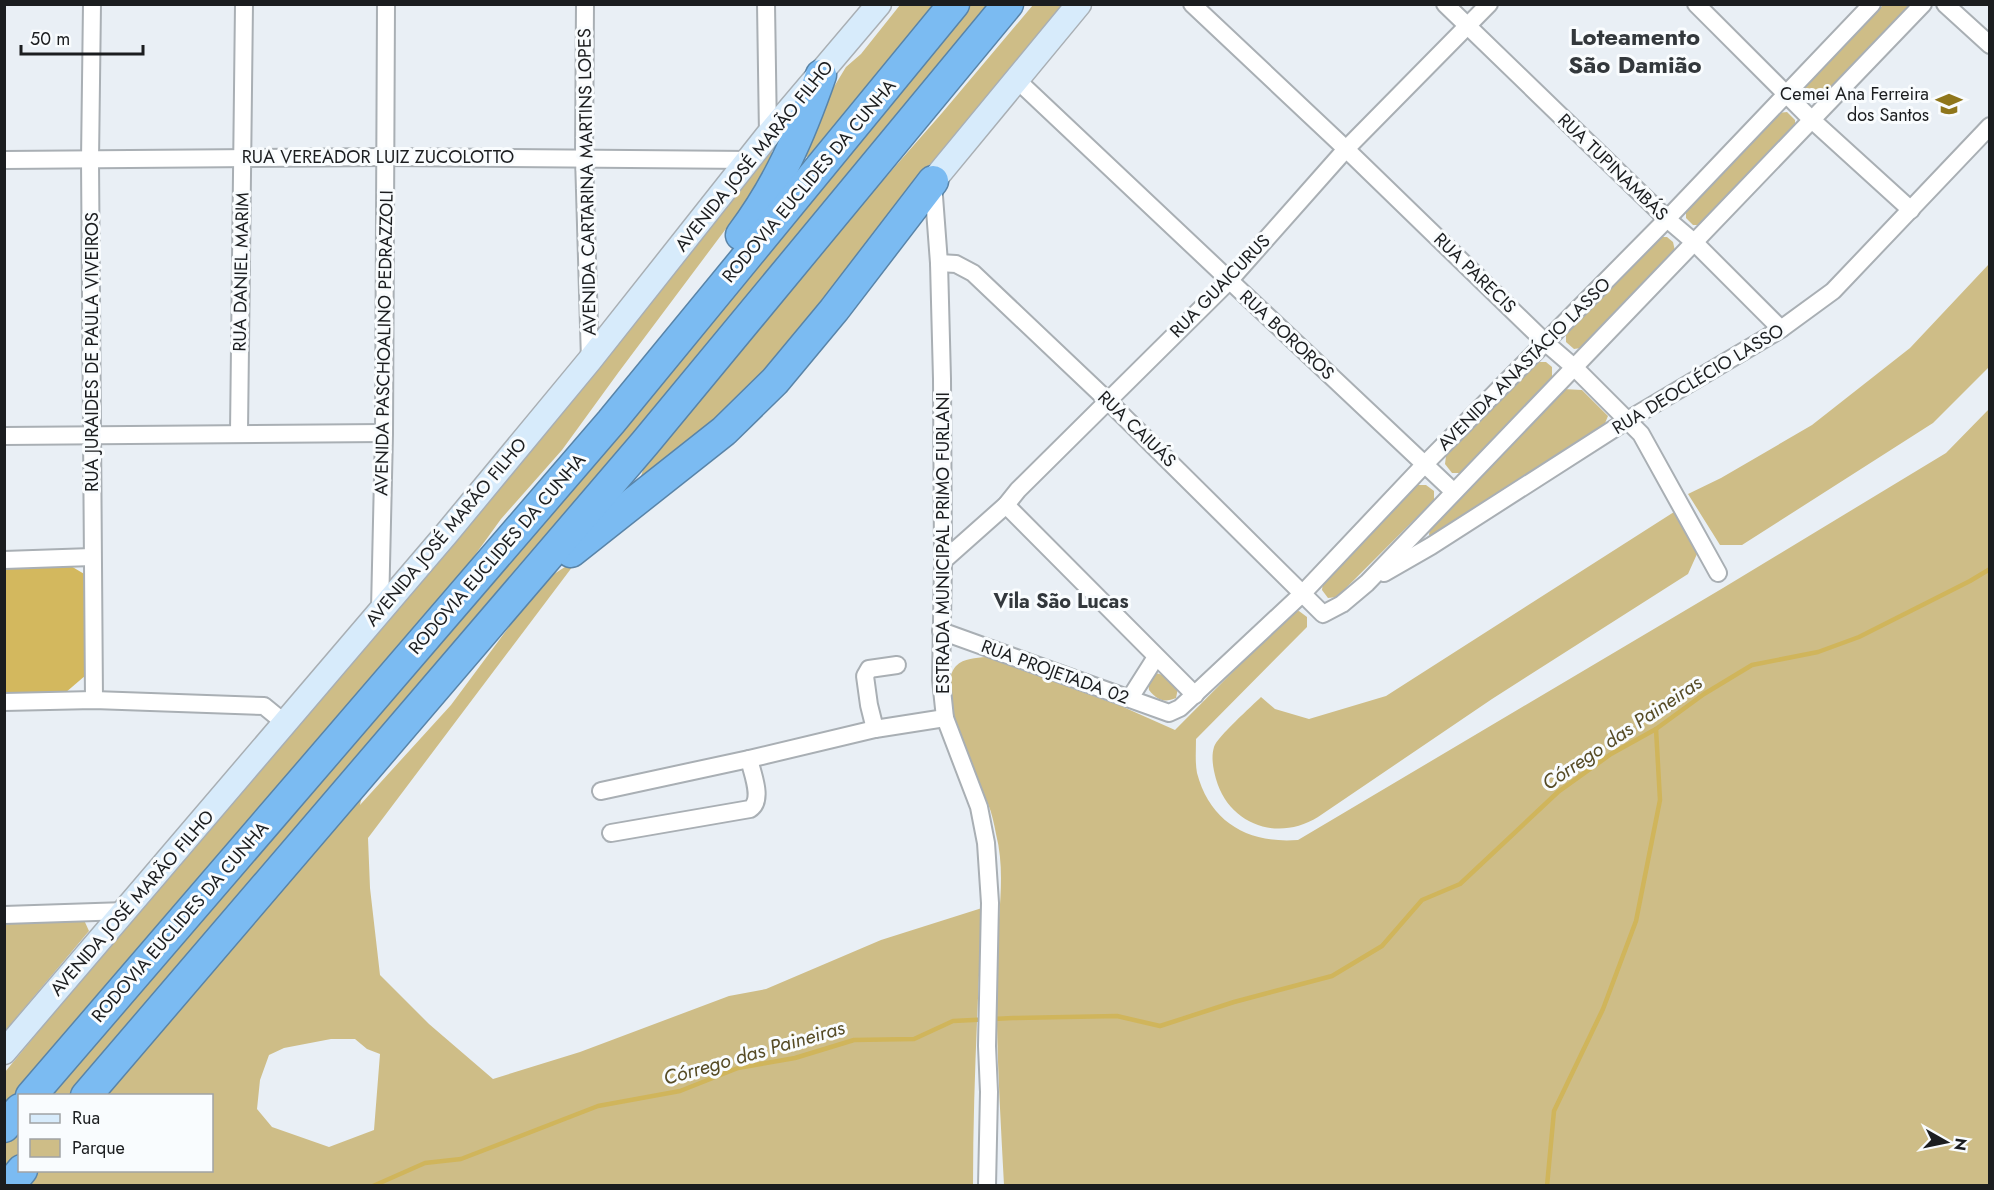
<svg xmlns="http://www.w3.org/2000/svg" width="1994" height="1190" viewBox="0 0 1994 1190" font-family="Jost,sans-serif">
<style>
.green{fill:#cebd87;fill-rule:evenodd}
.forest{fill:#d3b85e}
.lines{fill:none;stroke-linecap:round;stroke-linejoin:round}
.stream{stroke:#d0b55b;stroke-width:4.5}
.minor-casing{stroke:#a9afb4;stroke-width:20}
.secondary-casing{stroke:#a9afb4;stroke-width:27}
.motorway-casing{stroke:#5984a8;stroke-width:33}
.minor{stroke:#fff;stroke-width:16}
.secondary{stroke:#d7ebfb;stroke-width:24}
.motorway{stroke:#7bbbf2;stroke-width:30}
.labels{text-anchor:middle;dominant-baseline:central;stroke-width:6;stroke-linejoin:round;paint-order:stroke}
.poi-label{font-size:18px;fill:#1b1d1f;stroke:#f9fcfe;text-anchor:end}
.street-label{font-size:18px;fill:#1b1d1f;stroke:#f9fcfe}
.neighbourhood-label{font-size:20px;font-weight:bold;fill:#33383c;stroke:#f9fcfe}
.water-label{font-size:20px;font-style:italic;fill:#564b25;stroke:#f9fcfe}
.district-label{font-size:24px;font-weight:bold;fill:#33383c;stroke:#f9fcfe}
</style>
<rect width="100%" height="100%" fill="#e9eff5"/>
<g class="green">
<polygon points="900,5 935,5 812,156 805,157 802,148 804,136 846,67 861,54"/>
<path d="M969,5H993L372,752L360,805L451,705L543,581L579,558L368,838L370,888L380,975L429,1024L493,1079L580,1052L729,996L766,989L881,940L982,908C978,1000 973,1093 973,1185L5,1186V1072L172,870L455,541L769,151L775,154L773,179L734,218L618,373L562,450L501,519L457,580L648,392ZM331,1039H355L367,1049L380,1054L374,1130L329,1147L272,1127L257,1109L260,1080L269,1055L284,1048ZM20,1096H212V1170H20Z"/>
<polygon points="1033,5 1068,5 771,378 652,478 641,476 643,470 828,243 942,113"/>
<polygon points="1883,5 1913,5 1819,102 1812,100 1805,92 1805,86"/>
<polygon points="1787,112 1795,120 1795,126 1700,225 1693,225 1686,218 1686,208 1778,113"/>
<polygon points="1658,237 1667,237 1673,242 1675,251 1581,348 1574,349 1566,342 1566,332"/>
<polygon points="1989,264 1989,367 1933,423 1742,545 1720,545 1688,494 1721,478 1812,425 1910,348"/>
<polygon points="1537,362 1546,362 1552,367 1552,377 1460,473 1452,473 1445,464 1446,456"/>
<polygon points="1563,389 1582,390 1608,416 1603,428 1434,536 1429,535 1430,528"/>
<path d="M1989,409V1185H1004C1000,1108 995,1030 997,953C998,914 1006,873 996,834C994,824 992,813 988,804C977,776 933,691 956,666C964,658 976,658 986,657L1121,706L1175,730L1292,612L1299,611L1307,617V627L1196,739C1196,750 1195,762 1197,773C1210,822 1248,844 1298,840L1723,588L1946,453Z"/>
<polygon points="1418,485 1426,485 1434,491 1434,500 1337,597 1328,598 1322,590 1323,582"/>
<path d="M1674,512L1697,554L1688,574L1492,699L1318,817C1278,842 1229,825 1216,779C1213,768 1211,757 1214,747C1217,737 1252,706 1261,697L1275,709L1309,719L1386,696Z"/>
<path d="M1156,673L1166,676L1178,688L1176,698C1164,703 1157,700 1149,690L1148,681Z"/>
<polygon points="84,920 89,931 5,1031 5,924"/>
</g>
<polygon class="forest" points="69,565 86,575 86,675 65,693 5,693 4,567"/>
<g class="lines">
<g class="stream">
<polyline points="373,1186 425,1163 461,1159 598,1106 680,1091 738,1068 795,1058 854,1040 914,1039 953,1021 1013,1018 1117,1016 1160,1026 1234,1002 1332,976 1382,946 1422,900 1460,884 1558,792 1611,754 1656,729 1704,694 1752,665 1818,652 1859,637 1970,581 1990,569"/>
<polyline points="1547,1186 1554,1111 1603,1009 1636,921 1660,800 1656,729"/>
</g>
<g class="minor-casing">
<g id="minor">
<polyline points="92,4 90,160 94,700"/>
<polyline points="585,4 584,157 590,360"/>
<polyline points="766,4 768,135"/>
<polyline points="1192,4 1346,149 1546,343 1575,368 1641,434 1718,573"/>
<polyline points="1445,4 1667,219 1694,242 1781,329"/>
<polyline points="1696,4 1812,120 1911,210"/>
<polyline points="1945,4 1990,45"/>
<polyline points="1016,79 1454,492"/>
<polyline points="4,160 386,157 751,160"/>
<polyline points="933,183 939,263 942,379 943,561 941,680 945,718 979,807 986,843 990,903 987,1046 989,1092 987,1186"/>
<polyline points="939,263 956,264 973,273 1107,400 1323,614 1342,604 1367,583 1923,4"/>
<polyline points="239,432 244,4"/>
<polyline points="4,436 384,433"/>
<polyline points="1006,505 1195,695"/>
<polyline points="4,560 92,557"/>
<polyline points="943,561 1006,505 1018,490 1229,281 1346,149 1489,4"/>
<polyline points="1384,573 1431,546 1626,421 1781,329 1833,291 1990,126"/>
<polyline points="380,610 384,433 386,4"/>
<polyline points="941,631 1169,713 1180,708 1303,593 1424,465 1667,219 1872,4"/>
<polyline points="1130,698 1156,657"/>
<polyline points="4,702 94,700 264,706 286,724"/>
<polyline points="875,729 869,705 865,676 869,669 897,665"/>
<polyline points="601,791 749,759 875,729 945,718"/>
<path d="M611,833L750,809C764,800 752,773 749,759"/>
<polyline points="4,915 126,911"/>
</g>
</g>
<g class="secondary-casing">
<g id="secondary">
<polyline points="933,181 1079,4"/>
<polyline points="4,1052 447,533 590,360 768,135 879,4"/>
</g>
</g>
<g class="motorway-casing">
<g id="motorway">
<path d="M741,235C779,184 800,135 821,75"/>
<polyline points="571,552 724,431 775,381 834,310 933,181"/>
<polyline points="31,1096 611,422 954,4"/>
<polyline points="86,1096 645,443 1008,4"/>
<polyline points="4,1127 20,1109"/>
<polyline points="9,1186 22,1170"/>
</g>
</g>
<use href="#minor" class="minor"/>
<use href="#secondary" class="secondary"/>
<use href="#motorway" class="motorway"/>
</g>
<defs>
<g id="school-bare" transform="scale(2.07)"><path d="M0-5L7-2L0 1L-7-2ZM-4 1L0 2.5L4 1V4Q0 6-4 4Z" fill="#8f761b" stroke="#f9fcfe" stroke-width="2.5" paint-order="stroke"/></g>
</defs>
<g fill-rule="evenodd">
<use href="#school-bare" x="1949" y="104"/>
</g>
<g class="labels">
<g class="poi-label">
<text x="1929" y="94">Cemei Ana Ferreira<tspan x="1929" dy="21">dos Santos</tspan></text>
</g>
<g class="street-label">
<text transform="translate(754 156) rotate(-51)">AVENIDA JOSÉ MARÃO FILHO</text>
<text x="378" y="157">RUA VEREADOR LUIZ ZUCOLOTTO</text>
<text transform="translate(1613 167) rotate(44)">RUA TUPINAMBÁS</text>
<text transform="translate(809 181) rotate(-50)">RODOVIA EUCLIDES DA CUNHA</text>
<text transform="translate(587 182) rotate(-91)">AVENIDA CARTARINA MARTINS LOPES</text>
<text transform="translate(241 272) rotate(-89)">RUA DANIEL MARIM</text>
<text transform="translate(1475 273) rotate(44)">RUA PARECIS</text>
<text transform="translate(1220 286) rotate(-46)">RUA GUAICURUS</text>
<text transform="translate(1287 335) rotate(43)">RUA BOROROS</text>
<text transform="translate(384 343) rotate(-89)">AVENIDA PASCHOALINO PEDRAZZOLI</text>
<text transform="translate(92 352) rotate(-90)">RUA JURAIDES DE PAULA VIVEIROS</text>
<text transform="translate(1524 364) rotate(-45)">AVENIDA ANASTÁCIO LASSO</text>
<text transform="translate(1698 379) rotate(-31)">RUA DEOCLÉCIO LASSO</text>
<text transform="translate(1137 429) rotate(44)">RUA CAIUÁS</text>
<text transform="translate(446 532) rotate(-50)">AVENIDA JOSÉ MARÃO FILHO</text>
<text transform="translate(943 543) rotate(-90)">ESTRADA MUNICIPAL PRIMO FURLANI</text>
<text transform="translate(497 554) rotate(-49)">RODOVIA EUCLIDES DA CUNHA</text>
<text transform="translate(1055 672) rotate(20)">RUA PROJETADA 02</text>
<text transform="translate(132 903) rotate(-49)">AVENIDA JOSÉ MARÃO FILHO</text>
<text transform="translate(180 922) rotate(-49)">RODOVIA EUCLIDES DA CUNHA</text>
</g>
<g class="neighbourhood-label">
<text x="1061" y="601">Vila São Lucas</text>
</g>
<g class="water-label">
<text transform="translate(1622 733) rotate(-34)">Córrego das Paineiras</text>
<text transform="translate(754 1053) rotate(-16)">Córrego das Paineiras</text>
</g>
<g class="district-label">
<text x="1635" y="36">Loteamento<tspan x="1635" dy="28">São Damião</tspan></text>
</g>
</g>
<rect width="1994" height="1190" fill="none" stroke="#1b1d1f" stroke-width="12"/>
<rect x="18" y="1094" width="195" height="78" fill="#f9fcfe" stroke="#a0a3a5" stroke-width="1.5"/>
<rect x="30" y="1114" width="30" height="9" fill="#d7ebfb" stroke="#a0a3a5" stroke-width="1.5"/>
<text x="72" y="1124" font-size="18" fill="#1b1d1f">Rua</text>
<rect x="30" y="1139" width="30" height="18" fill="#cebd87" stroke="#a0a3a5" stroke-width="1.5"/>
<text x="72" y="1154" font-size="18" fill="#1b1d1f">Parque</text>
<g transform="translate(1946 1142) rotate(99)" stroke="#f9fcfe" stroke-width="4.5" paint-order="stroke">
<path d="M0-4.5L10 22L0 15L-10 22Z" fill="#1b1d1f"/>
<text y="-9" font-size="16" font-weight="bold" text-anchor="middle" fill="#1b1d1f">N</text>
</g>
<path d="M21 45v9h122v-9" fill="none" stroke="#1b1d1f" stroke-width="3"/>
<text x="30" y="45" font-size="18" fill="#1b1d1f" stroke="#f9fcfe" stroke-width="4.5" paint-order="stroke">50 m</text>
</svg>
